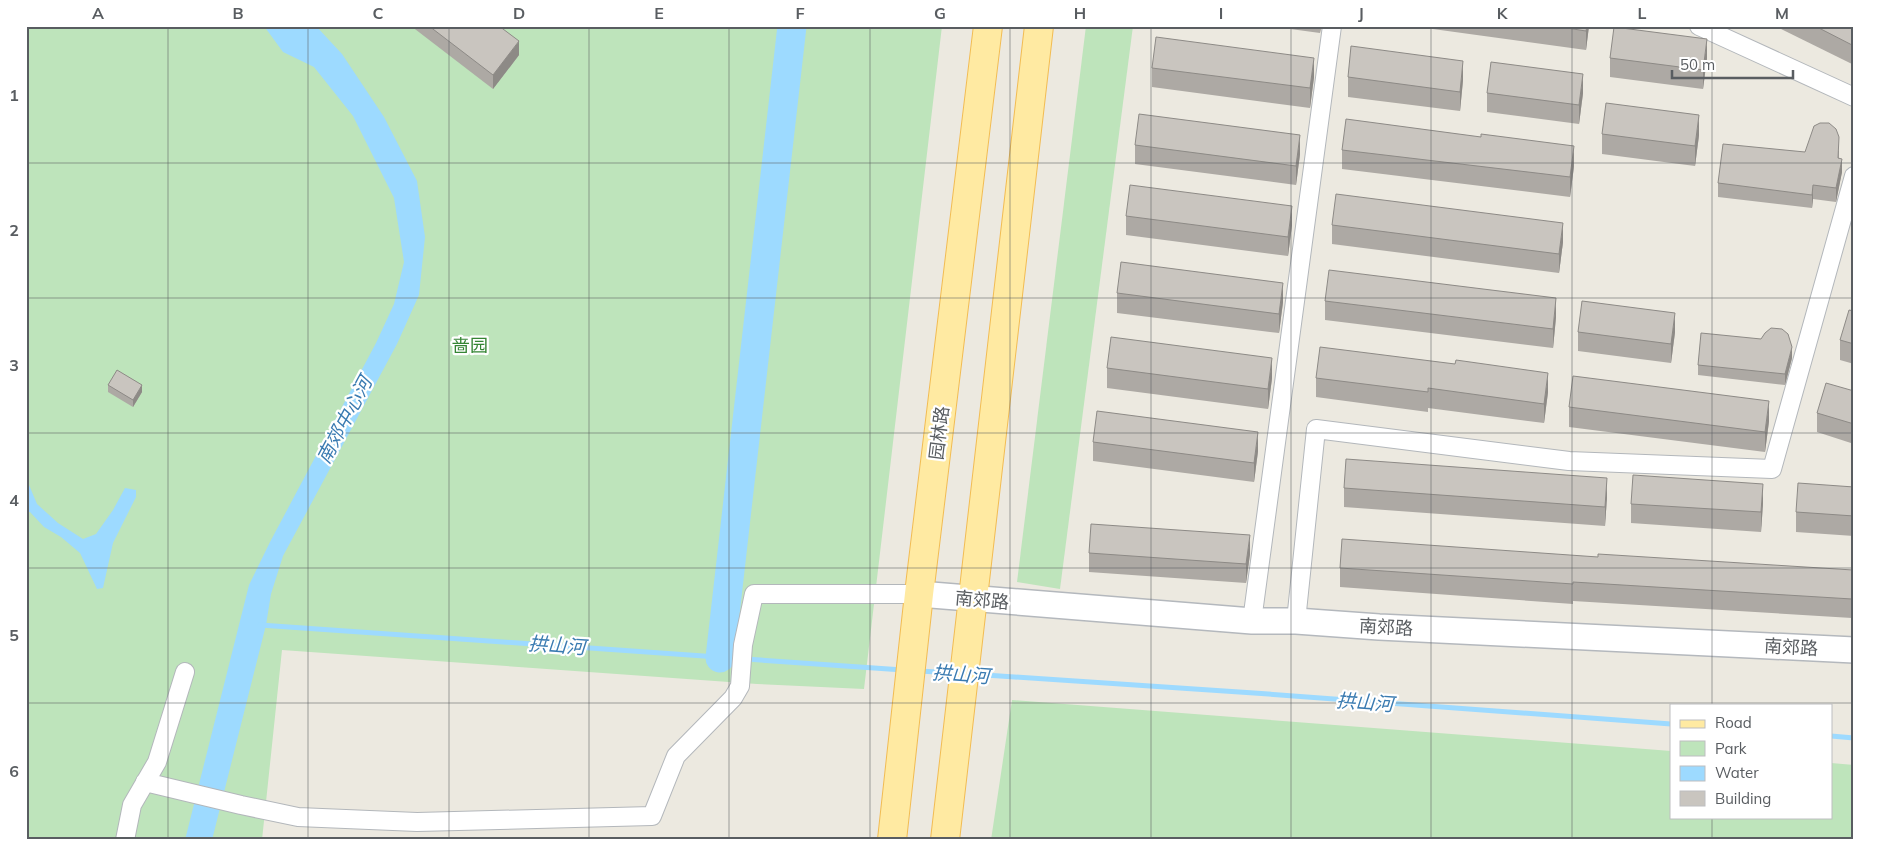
<svg xmlns="http://www.w3.org/2000/svg" width="1880" height="866" viewBox="0 0 1880 866" font-family="Mulish,'Noto Sans SC',sans-serif">
<style>
.green{fill:#bee4bb}
.water{fill:#9ddaff}
.lines{fill:none;stroke-linecap:round;stroke-linejoin:round}
.stream{stroke:#9ddaff;stroke-width:5}
.river{stroke:#9ddaff;stroke-width:29}
.street-casing{stroke:#b3b7bb;stroke-width:20}
.secondary-casing{stroke:#b4b8bd;stroke-width:28}
.primary-casing{stroke:#f2bc53;stroke-width:30}
.street{stroke:#fff;stroke-width:18}
.secondary{stroke:#fff;stroke-width:25}
.primary{stroke:#ffeaa2;stroke-width:28}
.wall{fill:#ada9a4}
.shaded-wall{fill:#8d8a86}
.building{fill:#c9c5bf;stroke:#8d8a86}
.grid{fill:none;stroke:#595d61;stroke-width:1;stroke-opacity:0.55}
.labels{text-anchor:middle;dominant-baseline:central;stroke-width:4.5;stroke-linejoin:round;paint-order:stroke}
.park-label{font-size:18px;fill:#358534;stroke:#fff}
.street-label{font-size:18px;fill:#595d61;stroke:#fff}
.water-label{font-size:19px;font-style:italic;fill:#3a7bb1;stroke:#fff}
.neatline{fill:none;stroke:#595d61;stroke-width:2}
.grid-label{font-size:16px;text-anchor:middle;font-weight:bold;fill:#595d61}
</style>
<rect width="100%" height="100%" fill="#ece9e0"/>
<g class="green">
<polygon points="26,26 942,26 864,689 757,684 282,650 262,840 26,840"/>
<polygon points="1086,26 1133,26 1060,589 1017,582"/>
<polygon points="1012,700 1671,751 1671,817 1831,817 1831,763 1854,765 1854,840 991,840"/>
</g>
<g class="water">
<polygon points="264,26 316,26 342,54 384,117 417,181 425,237 419,295 397,344 283,556 271,594 266,625 212,840 185,840 249,585 270,542 376,343 394,304 404,262 394,198 353,116 314,67 283,52"/>
<polygon points="26,483 29,485 37,504 58,523 83,539 96,534 113,510 125,488 136,490 136,497 113,543 103,588 97,589 80,553 61,537 44,527 30,512 26,512"/>
</g>
<g class="lines">
<g class="stream">
<polyline points="260,625 903,670"/>
<polyline points="919,671 955,673"/>
<polyline points="971,674 1254,693 1671,724"/>
<polyline points="1831,736 1854,738"/>
</g>
<polyline class="river" points="720,658 792,26"/>
<g class="street-casing">
<g id="street">
<polyline points="1699,26 1854,97"/>
<polyline points="1252,621 1332,26"/>
<polyline points="1296,621 1316,429 1569,461 1772,469 1854,176"/>
<polyline points="145,782 241,805 298,817 417,822 652,816 676,756 733,698 740,686 743,645 754,594 919,594"/>
<polyline points="125,840 132,805 157,762 185,672"/>
</g>
</g>
<g class="secondary-casing">
<polyline id="secondary" points="919,594 1252,621 1296,621 1379,627 1854,650"/>
</g>
<g class="primary-casing">
<g id="primary">
<polyline points="892,840 919,594 988,26"/>
<polyline points="945,840 1039,26"/>
</g>
</g>
<use href="#street" class="street"/>
<use href="#secondary" class="secondary"/>
<use href="#primary" class="primary"/>
</g>
<g class="wall">
<polygon points="411,26 499,26 519,55 493,89"/>
<polygon points="1268,26 1322,26 1320,33"/>
<polygon points="1411,26 1589,26 1586,50"/>
<polygon points="1775,26 1854,26 1854,65"/>
<polygon points="1610,58 1707,58 1703,89 1610,77"/>
<polygon points="1152,68 1314,77 1310,108 1152,87"/>
<polygon points="1348,77 1463,80 1460,111 1348,97"/>
<polygon points="1487,93 1583,93 1579,124 1487,112"/>
<polygon points="1602,134 1699,135 1695,166 1602,154"/>
<polygon points="1135,145 1300,154 1296,185 1135,164"/>
<polygon points="1342,150 1574,166 1570,197 1342,169"/>
<polygon points="1839,151 1839,159 1842,172 1836,202 1813,199 1812,208 1718,197 1718,183 1805,152"/>
<polygon points="1126,216 1292,225 1288,256 1126,235"/>
<polygon points="1332,225 1563,242 1559,273 1332,244"/>
<polygon points="1117,293 1283,302 1279,333 1117,313"/>
<polygon points="1325,301 1556,317 1553,348 1325,320"/>
<polygon points="1854,311 1854,364 1840,360 1840,340"/>
<polygon points="1578,332 1675,332 1671,363 1578,351"/>
<polygon points="1792,358 1785,385 1698,375 1698,365"/>
<polygon points="1107,368 1272,378 1268,409 1107,388"/>
<polygon points="1316,378 1548,392 1544,423 1428,408 1428,412 1316,397"/>
<polygon points="108,385 142,392 133,407 108,392"/>
<polygon points="1854,391 1854,444 1817,432 1817,413"/>
<polygon points="1569,407 1769,421 1765,452 1569,427"/>
<polygon points="1093,442 1258,451 1254,482 1093,461"/>
<polygon points="1854,487 1854,536 1796,532 1796,512"/>
<polygon points="1344,488 1607,497 1605,526 1344,507"/>
<polygon points="1763,503 1761,532 1631,523 1631,504"/>
<polygon points="1089,553 1250,554 1246,583 1089,572"/>
<polygon points="1340,568 1853,589 1852,618 1573,601 1573,604 1340,587"/>
</g>
<g class="shaded-wall">
<polygon points="1587,26 1589,26 1586,50 1586,31"/>
<polygon points="1707,39 1707,58 1703,89 1703,70"/>
<polygon points="519,41 519,55 493,89 493,75"/>
<polygon points="1314,58 1314,77 1310,108 1310,88"/>
<polygon points="1463,61 1463,80 1460,111 1460,92"/>
<polygon points="1583,74 1583,93 1579,124 1579,105"/>
<polygon points="1699,115 1699,135 1695,166 1695,146"/>
<polygon points="1300,135 1300,154 1296,185 1296,166"/>
<polygon points="1574,146 1574,166 1570,197 1570,177"/>
<polygon points="1842,159 1842,172 1836,202 1836,188"/>
<polygon points="1813,185 1813,199 1812,208 1812,195"/>
<polygon points="1292,206 1292,225 1288,256 1288,237"/>
<polygon points="1563,223 1563,242 1559,273 1559,254"/>
<polygon points="1283,283 1283,302 1279,333 1279,314"/>
<polygon points="1556,298 1556,317 1553,348 1553,329"/>
<polygon points="1675,313 1675,332 1671,363 1671,344"/>
<polygon points="1792,347 1792,358 1785,385 1785,374"/>
<polygon points="1272,358 1272,378 1268,409 1268,389"/>
<polygon points="1548,373 1548,392 1544,423 1544,404"/>
<polygon points="142,385 142,392 133,407 133,400"/>
<polygon points="1769,401 1769,421 1765,452 1765,432"/>
<polygon points="1258,432 1258,451 1254,482 1254,463"/>
<polygon points="1607,478 1607,497 1605,526 1605,507"/>
<polygon points="1763,484 1763,503 1761,532 1761,512"/>
<polygon points="1250,535 1250,554 1246,583 1246,564"/>
<polygon points="1853,570 1853,589 1852,618 1852,599"/>
</g>
<g class="building">
<polygon points="429,26 499,26 519,41 493,75"/>
<polygon points="1554,26 1587,26 1586,31"/>
<polygon points="1815,26 1854,26 1854,46"/>
<polygon points="1614,27 1707,39 1703,70 1610,58"/>
<polygon points="1156,37 1314,58 1310,88 1152,68"/>
<polygon points="1351,46 1463,61 1460,92 1348,77"/>
<polygon points="1491,62 1583,74 1579,105 1487,93"/>
<polygon points="1606,103 1699,115 1695,146 1602,134"/>
<polygon points="1139,114 1300,135 1296,166 1135,145"/>
<polygon points="1346,119 1481,137 1481,134 1574,146 1570,177 1342,150"/>
<polygon points="1820,123 1829,123 1836,129 1839,137 1838,158 1842,159 1836,188 1813,185 1812,195 1718,183 1723,144 1805,152 1814,126"/>
<polygon points="1130,185 1292,206 1288,237 1126,216"/>
<polygon points="1336,194 1563,223 1559,254 1332,225"/>
<polygon points="1121,262 1283,283 1279,314 1117,293"/>
<polygon points="1329,270 1556,298 1553,329 1325,301"/>
<polygon points="1582,301 1675,313 1671,344 1578,332"/>
<polygon points="1849,310 1854,311 1854,344 1840,340"/>
<polygon points="1771,328 1782,329 1788,334 1792,347 1785,374 1698,365 1701,333 1761,339 1765,333"/>
<polygon points="1111,337 1272,358 1268,389 1107,368"/>
<polygon points="1320,347 1455,364 1456,360 1548,373 1544,404 1428,388 1428,392 1316,378"/>
<polygon points="117,370 142,385 133,400 108,385"/>
<polygon points="1573,376 1769,401 1765,432 1569,407"/>
<polygon points="1826,383 1854,391 1854,424 1817,413"/>
<polygon points="1097,411 1258,432 1254,463 1093,442"/>
<polygon points="1346,459 1607,478 1605,507 1344,488"/>
<polygon points="1633,475 1763,484 1761,512 1631,504"/>
<polygon points="1798,483 1854,487 1854,516 1796,512"/>
<polygon points="1091,524 1250,535 1246,564 1089,553"/>
<polygon points="1342,539 1598,557 1598,554 1853,570 1852,599 1573,582 1573,584 1340,568"/>
</g>
<path class="grid" d="M168,26V840M308,26V840M449,26V840M589,26V840M729,26V840M870,26V840M1010,26V840M1151,26V840M1291,26V840M1431,26V840M1572,26V840M1712,26V705M26,163H1854M26,298H1854M26,433H1854M26,568H1854M26,703H1854M1712,817V840"/>
<g class="labels">
<g class="park-label">
<text x="470" y="345">啬园</text>
</g>
<g class="street-label">
<text transform="translate(939 433) rotate(-83)">园林路</text>
<text transform="translate(982 600) rotate(5)">南郊路</text>
<text transform="translate(1386 627) rotate(3)">南郊路</text>
<text transform="translate(1791 647) rotate(3)">南郊路</text>
</g>
<g class="water-label">
<text transform="translate(344 420) rotate(-62)">南郊中心河</text>
<text transform="translate(557 645) rotate(4)">拱山河</text>
<text transform="translate(961 674) rotate(4)">拱山河</text>
<text transform="translate(1365 702) rotate(4)">拱山河</text>
</g>
</g>
<rect width="1880" height="866" fill="none" stroke="#ffffff" stroke-width="55"/>
<rect x="1670" y="704" width="162" height="115" fill="#ffffff" stroke="#bdbec0"/>
<rect x="1680" y="720" width="25" height="8" fill="#ffeaa2" stroke="#bdbec0"/>
<text x="1715" y="728" font-size="15" fill="#595d61">Road</text>
<rect x="1680" y="741" width="25" height="15" fill="#bee4bb" stroke="#bdbec0"/>
<text x="1715" y="754" font-size="15" fill="#595d61">Park</text>
<rect x="1680" y="766" width="25" height="15" fill="#9ddaff" stroke="#bdbec0"/>
<text x="1715" y="778" font-size="15" fill="#595d61">Water</text>
<rect x="1680" y="791" width="25" height="15" fill="#c9c5bf" stroke="#bdbec0"/>
<text x="1715" y="804" font-size="15" fill="#595d61">Building</text>
<path d="M1672 70v8h121v-8" fill="none" stroke="#595d61" stroke-width="2.5"/>
<text x="1680" y="70" font-size="15" fill="#595d61" stroke="#ffffff" stroke-width="4" paint-order="stroke">50 m</text>
<rect x="28" y="28" width="1824" height="810" class="neatline"/>
<g class="grid-label">
<text x="98" y="19">A</text>
<text x="238" y="19">B</text>
<text x="378" y="19">C</text>
<text x="519" y="19">D</text>
<text x="659" y="19">E</text>
<text x="800" y="19">F</text>
<text x="940" y="19">G</text>
<text x="1080" y="19">H</text>
<text x="1221" y="19">I</text>
<text x="1361" y="19">J</text>
<text x="1502" y="19">K</text>
<text x="1642" y="19">L</text>
<text x="1782" y="19">M</text>
<text x="14" y="101">1</text>
<text x="14" y="236">2</text>
<text x="14" y="371">3</text>
<text x="14" y="506">4</text>
<text x="14" y="641">5</text>
<text x="14" y="777">6</text>
</g>
</svg>
